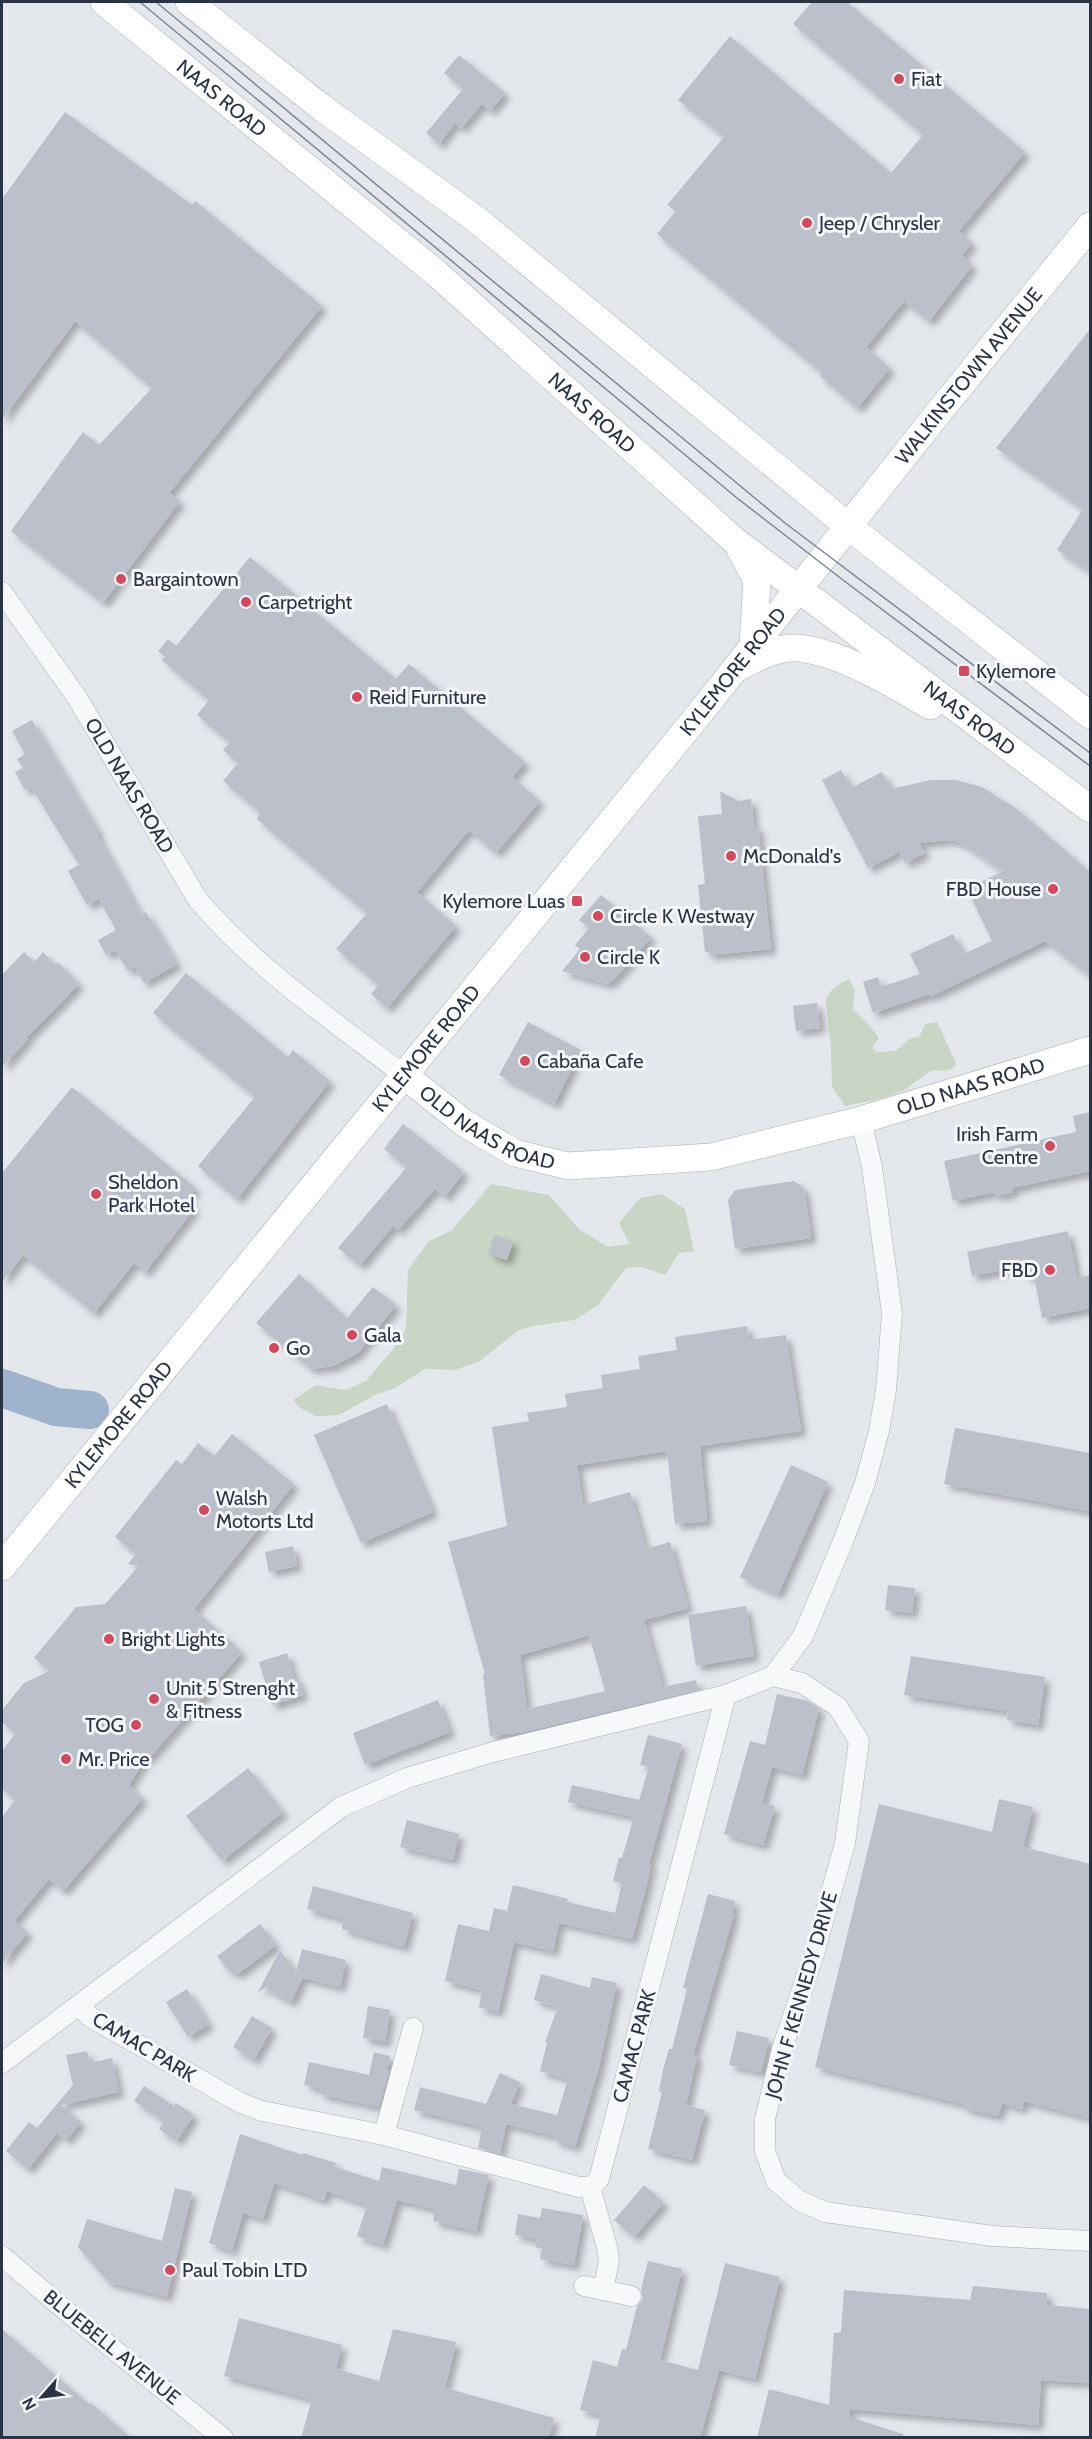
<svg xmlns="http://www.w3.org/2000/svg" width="1092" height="2439" viewBox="0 0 1092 2439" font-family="Cabin,sans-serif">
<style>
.green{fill:#c9d6c5}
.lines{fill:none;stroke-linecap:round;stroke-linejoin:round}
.river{stroke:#9fb4cc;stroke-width:38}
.building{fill:#bbc0ca;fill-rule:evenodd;filter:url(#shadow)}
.street-casing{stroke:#a9aeb7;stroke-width:21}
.secondary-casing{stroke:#a9aeb7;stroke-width:28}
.street{stroke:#f7f8fa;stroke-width:20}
.secondary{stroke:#fff;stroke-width:27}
.tram{stroke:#7d8696;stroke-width:1.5}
.poi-dot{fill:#d1495b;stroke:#f4f6f9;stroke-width:2}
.labels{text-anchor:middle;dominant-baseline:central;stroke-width:6;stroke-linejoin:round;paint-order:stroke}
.poi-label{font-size:20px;fill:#2b3445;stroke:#f4f6f9;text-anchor:start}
.street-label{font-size:20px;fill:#2b3445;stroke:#f4f6f9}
</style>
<defs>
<filter id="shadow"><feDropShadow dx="5.5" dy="5.5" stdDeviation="3" flood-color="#0004"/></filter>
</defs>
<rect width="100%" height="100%" fill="#e4e7ec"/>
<g class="green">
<path d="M849,979L855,990L853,1009L869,1025L879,1038L872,1048L876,1052L896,1051L909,1039L920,1036L925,1024L937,1022L956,1063C950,1075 941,1069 932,1071C924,1074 913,1085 904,1090C886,1099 865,1102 845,1106L832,1087L831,1049L826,1002C827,991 840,983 849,979Z"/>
<polygon points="491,1184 549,1195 580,1230 608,1247 629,1244 619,1223 640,1198 662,1194 685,1209 694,1251 679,1253 665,1275 642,1267 626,1268 598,1305 575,1320 538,1325 519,1330 480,1361 455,1370 425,1369 395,1388 375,1395 339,1415 316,1416 300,1408 293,1400 316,1385 345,1390 366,1381 393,1349 406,1329 408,1270 428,1242 452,1230"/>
</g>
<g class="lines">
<polyline class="river" points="2,1388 56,1407 90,1410"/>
</g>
<g class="building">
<polygon points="812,2 847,2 1025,152 959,231 972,243 962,255 972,266 929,321 904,301 866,347 890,368 857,408 820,376 822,373 657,234 676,211 667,205 724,137 678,100 730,36 891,173 923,135 793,24"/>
<polygon points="459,55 505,93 490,111 482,104 461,128 455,123 439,144 426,133 463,89 444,73"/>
<polygon points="65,112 192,205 195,201 322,306 169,493 180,501 103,603 11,531 83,432 99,445 152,388 75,321 2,420 2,199"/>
<polygon points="1090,329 1090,572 1057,550 1083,509 996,448"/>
<polygon points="250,557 396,679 409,664 525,762 512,777 540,801 496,853 469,830 417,892 456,926 387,1008 371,994 379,985 336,949 367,913 257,819 260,812 223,781 238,763 223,750 230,742 197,715 209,700 162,660 165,657 158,651 168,639 176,646"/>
<polygon points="32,720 99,833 97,834 141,915 146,912 177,964 144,983 135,967 128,971 115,950 106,955 98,940 116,930 99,899 87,905 68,871 79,865 31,787 25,790 15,772 23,768 17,759 25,754 12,731"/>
<polygon points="841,770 851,788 882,772 891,789 931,780 956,780 982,787 1017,809 1090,872 1090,976 1045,941 931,996 930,994 873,1013 863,982 878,977 881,987 920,974 910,954 953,934 963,954 992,941 967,889 1003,871 966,846 956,841 945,840 919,843 925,853 905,863 899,852 868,868 822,780"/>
<polygon points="720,791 738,801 751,799 754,827 758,827 771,949 711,955 710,952 705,952 698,885 705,884 698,816 722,814"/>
<polygon points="601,895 651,937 619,974 608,984 562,971 580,949 575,945 589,928 579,920"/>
<polygon points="24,952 34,962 43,952 55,965 58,962 79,984 26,1038 28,1039 2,1067 2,975"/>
<polygon points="186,973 288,1057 293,1050 330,1081 237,1199 198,1166 255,1097 153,1013"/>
<polygon points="817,1003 820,1028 796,1031 793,1006"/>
<polygon points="528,1022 581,1050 554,1104 499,1075"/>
<polygon points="72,1087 196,1188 186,1200 195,1208 145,1272 134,1263 94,1313 23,1255 2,1282 2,1173"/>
<polygon points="1090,1112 1090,1171 1012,1188 1013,1192 995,1196 994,1192 953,1201 944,1161 1076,1132 1073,1116"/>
<polygon points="403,1124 464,1172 445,1197 435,1189 398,1230 393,1226 360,1265 338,1248 407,1167 384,1149"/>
<polygon points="794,1181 804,1188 811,1238 735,1249 728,1200 735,1190"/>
<polygon points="1068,1231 1077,1278 1090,1275 1090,1308 1042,1318 1034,1276 1027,1278 1024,1266 972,1276 967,1252"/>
<polygon points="494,1235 513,1241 507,1260 488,1254"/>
<polygon points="299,1274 347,1318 373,1287 396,1305 358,1353 333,1366 311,1369 256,1323"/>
<path d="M747,1326L749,1340L786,1335L801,1431L700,1446L707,1521L675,1524L667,1451L577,1465L583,1505L630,1492L646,1549L670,1542L688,1608L644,1620L663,1687L696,1680L698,1690L524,1732L490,1736L483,1674H485L448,1542L507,1526L492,1427L529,1421L527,1413L567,1407L565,1394L603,1388L601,1375L640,1369L638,1356L677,1350L675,1337ZM589,1635L605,1691L527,1709L520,1655Z"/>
<polygon points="387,1404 433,1512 361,1543 314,1435"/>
<polygon points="955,1428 1090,1453 1090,1511 944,1484"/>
<polygon points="232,1434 294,1484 194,1609 242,1652 149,1758 147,1756 129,1785 143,1798 63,1891 49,1879 14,1921 28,1932 2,1964 2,1817 15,1800 2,1789 2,1751 15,1734 2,1722 2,1710 24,1683 49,1671 34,1658 76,1607 105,1604 139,1566 128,1564 136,1554 115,1537 176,1460 182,1464 198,1443 214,1456"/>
<polygon points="791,1465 828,1482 778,1594 740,1577"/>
<polygon points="293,1546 297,1566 269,1572 265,1552"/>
<polygon points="888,1585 915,1588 912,1613 885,1610"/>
<polygon points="746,1606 754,1656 696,1666 688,1615"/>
<polygon points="287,1653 294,1678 297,1677 303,1695 272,1705 259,1662"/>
<polygon points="911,1656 1045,1677 1038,1725 1007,1720 1008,1711 904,1695"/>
<polygon points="777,1694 808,1701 819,1708 802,1775 772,1767 762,1803 775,1806 763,1845 724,1834 750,1741 765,1745"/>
<polygon points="438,1700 450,1732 365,1765 353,1733"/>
<polygon points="648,1735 682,1744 649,1864 651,1864 646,1888 632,1939 559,1923 553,1951 514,1942 498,2012 479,2007 482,1990 445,1981 458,1924 489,1931 494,1908 507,1911 513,1885 568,1899 567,1902 615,1913 622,1883 613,1881 619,1857 622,1858 634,1817 568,1802 572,1785 639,1800 649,1767 640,1765"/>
<polygon points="248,1768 283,1812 222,1861 186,1816"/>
<polygon points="999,1799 1033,1807 1023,1847 1090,1864 1090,2118 1024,2101 1022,2109 1002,2103 998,2116 963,2108 963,2104 815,2067 879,1804 992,1832"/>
<polygon points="407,1820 459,1834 453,1860 400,1847"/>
<polygon points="313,1886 413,1913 404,1947 342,1929 344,1919 307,1909"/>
<polygon points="708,1894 735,1901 732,1914 734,1914 693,2055 697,2056 686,2105 705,2110 692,2160 648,2149 662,2092 659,2091 663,2070 669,2049 672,2049 687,1989 683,1988"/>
<polygon points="260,1924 276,1945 237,1974 227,1969 217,1956"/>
<polygon points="302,1949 346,1960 340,1987 300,1977 302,1979 291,2002 267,1989 269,1986 258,1992 280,1950 296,1972"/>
<polygon points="541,1974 590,1988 592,1977 617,1983 599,2067 575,2147 554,2140 555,2136 506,2124 500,2154 478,2148 482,2127 414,2110 420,2087 486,2104 500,2073 520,2082 511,2104 557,2115 568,2079 540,2071 547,2043 545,2042 558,2007 534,2000"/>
<polygon points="187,1989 209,2024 188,2037 166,2002"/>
<polygon points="368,2006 390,2010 385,2042 363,2038"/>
<polygon points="252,2016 272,2028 254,2060 233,2047"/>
<polygon points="737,2031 769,2038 761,2072 729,2065"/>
<polygon points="87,2051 90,2063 112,2058 119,2092 61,2105 81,2122 66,2140 57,2133 28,2169 6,2151 29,2122 37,2128 73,2085 66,2055"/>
<polygon points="374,2052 390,2056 387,2070 389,2071 379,2107 320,2094 321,2089 304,2085 309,2062 369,2075"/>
<polygon points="144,2086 174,2106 176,2103 194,2115 177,2141 159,2129 164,2121 134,2101"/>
<polygon points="240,2134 302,2155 303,2153 336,2163 335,2167 379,2181 382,2167 456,2185 459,2169 489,2175 476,2231 433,2221 435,2209 397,2200 383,2245 357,2236 367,2205 327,2191 324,2200 274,2183 263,2219 243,2213 232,2251 209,2243"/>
<polygon points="644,2185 664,2202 634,2237 614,2220"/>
<polygon points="175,2188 192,2192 167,2297 108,2282 78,2247 87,2219 162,2241"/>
<polygon points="542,2208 583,2215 574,2265 540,2259 542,2248 535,2247 537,2239 515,2235 518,2214 540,2218"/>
<polygon points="648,2261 682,2269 660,2360 698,2370 725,2263 780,2277 755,2379 719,2370 700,2438 595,2438 601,2415 580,2410 593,2360 617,2367 622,2349 626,2350 637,2306 643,2299 641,2290"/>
<polygon points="973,2286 1047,2293 1047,2305 1090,2309 1090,2383 1041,2380 1038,2425 850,2409 849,2417 903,2434 903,2438 757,2438 769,2389 829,2405 834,2333 841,2332 844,2290 970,2300"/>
<polygon points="239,2318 342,2345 336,2369 379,2381 393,2329 456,2342 445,2388 554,2418 549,2438 301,2438 312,2399 224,2376"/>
<polygon points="2,2329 90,2405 91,2403 131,2438 2,2438"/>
</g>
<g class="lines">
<g class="street-casing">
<g id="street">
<path id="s1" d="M2,592L76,696L198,900C257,969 332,1020 404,1075"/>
<polyline points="773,1676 802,1683 838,1707 859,1741 845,1843 814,1954 782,2049 765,2119 765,2151 776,2181 800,2201 825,2212 992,2236 1090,2241"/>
<polyline points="79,2005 90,2017 241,2103 262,2111 384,2135 579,2187 590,2187 599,2179 726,1695"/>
<polyline points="2,2063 341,1807 407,1778 493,1752 726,1695 773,1676 803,1636 842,1544 865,1483 879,1431 886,1390 892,1313 872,1167 861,1120"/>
<polyline points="384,2135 413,2028"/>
<polyline points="590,2187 607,2247 609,2261 603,2290"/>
<polyline points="2,2256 65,2310 223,2438"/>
<polyline points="584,2286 631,2296"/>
</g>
</g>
<g class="secondary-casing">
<g id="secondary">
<path id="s2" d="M104,2L436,273L735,541L1090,809"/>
<polyline points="189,2 321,107 477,220 848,526 1090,715"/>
<polyline points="740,549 757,581 753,645"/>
<path d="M740,667C755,658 777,647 796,648C837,650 895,685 930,706"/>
<path id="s3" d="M404,1075L464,1123L515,1153L568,1166L711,1157L861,1120L1090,1050"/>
<path id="s4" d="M2,1567L696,718L939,412L1090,226"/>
</g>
</g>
<use href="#street" class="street"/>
<use href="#secondary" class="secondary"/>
<g class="tram">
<polyline points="140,2 737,498 843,580 1090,766"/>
<polyline points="156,2 785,523 1090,753"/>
</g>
</g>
<g class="poi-dot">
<circle cx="899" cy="79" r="6"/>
<circle cx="807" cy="223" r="6"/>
<circle cx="121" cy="579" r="6"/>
<circle cx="246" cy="602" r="6"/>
<rect x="958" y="665" width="12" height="12" rx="3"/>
<circle cx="357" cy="697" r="6"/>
<circle cx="731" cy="856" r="6"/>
<circle cx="1053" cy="889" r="6"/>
<rect x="571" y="895" width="12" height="12" rx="3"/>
<circle cx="598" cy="916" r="6"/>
<circle cx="585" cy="957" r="6"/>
<circle cx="525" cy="1061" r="6"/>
<circle cx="1050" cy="1146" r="6"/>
<circle cx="96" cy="1194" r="6"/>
<circle cx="1050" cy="1270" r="6"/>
<circle cx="352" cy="1335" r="6"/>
<circle cx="274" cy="1348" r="6"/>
<circle cx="204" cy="1510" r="6"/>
<circle cx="109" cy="1639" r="6"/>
<circle cx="154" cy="1699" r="6"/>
<circle cx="136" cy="1725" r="6"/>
<circle cx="66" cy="1759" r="6"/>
<circle cx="170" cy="2270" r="6"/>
</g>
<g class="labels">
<g class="poi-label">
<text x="911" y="79">Fiat</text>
<text x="819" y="223">Jeep / Chrysler</text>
<text x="133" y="579">Bargaintown</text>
<text x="258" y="602">Carpetright</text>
<text x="976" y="671">Kylemore</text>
<text x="369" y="697">Reid Furniture</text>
<text x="743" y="856">McDonald's</text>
<text x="1041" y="889" text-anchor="end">FBD House</text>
<text x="565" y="901" text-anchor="end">Kylemore Luas</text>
<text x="610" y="916">Circle K Westway</text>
<text x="597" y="957">Circle K</text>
<text x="537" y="1061">Cabaña Cafe</text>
<text x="1038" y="1134" text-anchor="end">Irish Farm<tspan x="1038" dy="23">Centre</tspan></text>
<text x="108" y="1182">Sheldon<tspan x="108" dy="23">Park Hotel</tspan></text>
<text x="1038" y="1270" text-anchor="end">FBD</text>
<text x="364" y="1335">Gala</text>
<text x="286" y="1348">Go</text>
<text x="216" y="1498">Walsh<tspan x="216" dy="23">Motorts Ltd</tspan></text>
<text x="121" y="1639">Bright Lights</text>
<text x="166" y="1688">Unit 5 Strenght<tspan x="166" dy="23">&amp; Fitness</tspan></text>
<text x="124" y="1725" text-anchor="end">TOG</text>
<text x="78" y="1759">Mr. Price</text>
<text x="182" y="2270">Paul Tobin LTD</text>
</g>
<g class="street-label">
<text stroke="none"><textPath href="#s2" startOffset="152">NAAS ROAD</textPath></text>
<text stroke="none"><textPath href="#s4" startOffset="1534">WALKINSTOWN AVENUE</textPath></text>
<text stroke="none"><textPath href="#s2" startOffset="638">NAAS ROAD</textPath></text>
<text stroke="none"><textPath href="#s4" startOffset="1156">KYLEMORE ROAD</textPath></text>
<text stroke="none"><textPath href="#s2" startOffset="1124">NAAS ROAD</textPath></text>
<text stroke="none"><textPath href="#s1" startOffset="232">OLD NAAS ROAD</textPath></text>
<text stroke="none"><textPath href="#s4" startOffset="670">KYLEMORE ROAD</textPath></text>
<text stroke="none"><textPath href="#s3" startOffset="603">OLD NAAS ROAD</textPath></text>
<text stroke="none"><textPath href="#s3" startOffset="100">OLD NAAS ROAD</textPath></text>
<text stroke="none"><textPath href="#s4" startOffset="184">KYLEMORE ROAD</textPath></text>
<text transform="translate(801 1995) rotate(-74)">JOHN F KENNEDY DRIVE</text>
<text transform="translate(634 2046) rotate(-75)">CAMAC PARK</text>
<text transform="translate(144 2047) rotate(31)">CAMAC PARK</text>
<text transform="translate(112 2347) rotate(39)">BLUEBELL AVENUE</text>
</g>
</g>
<rect width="1092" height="2439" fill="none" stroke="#2b3445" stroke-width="6"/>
<g transform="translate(42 2397) rotate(242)" stroke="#f4f6f9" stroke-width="4.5" paint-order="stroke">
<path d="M0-4.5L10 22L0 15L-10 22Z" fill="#2b3445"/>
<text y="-9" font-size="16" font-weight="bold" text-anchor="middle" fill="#2b3445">N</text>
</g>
</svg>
